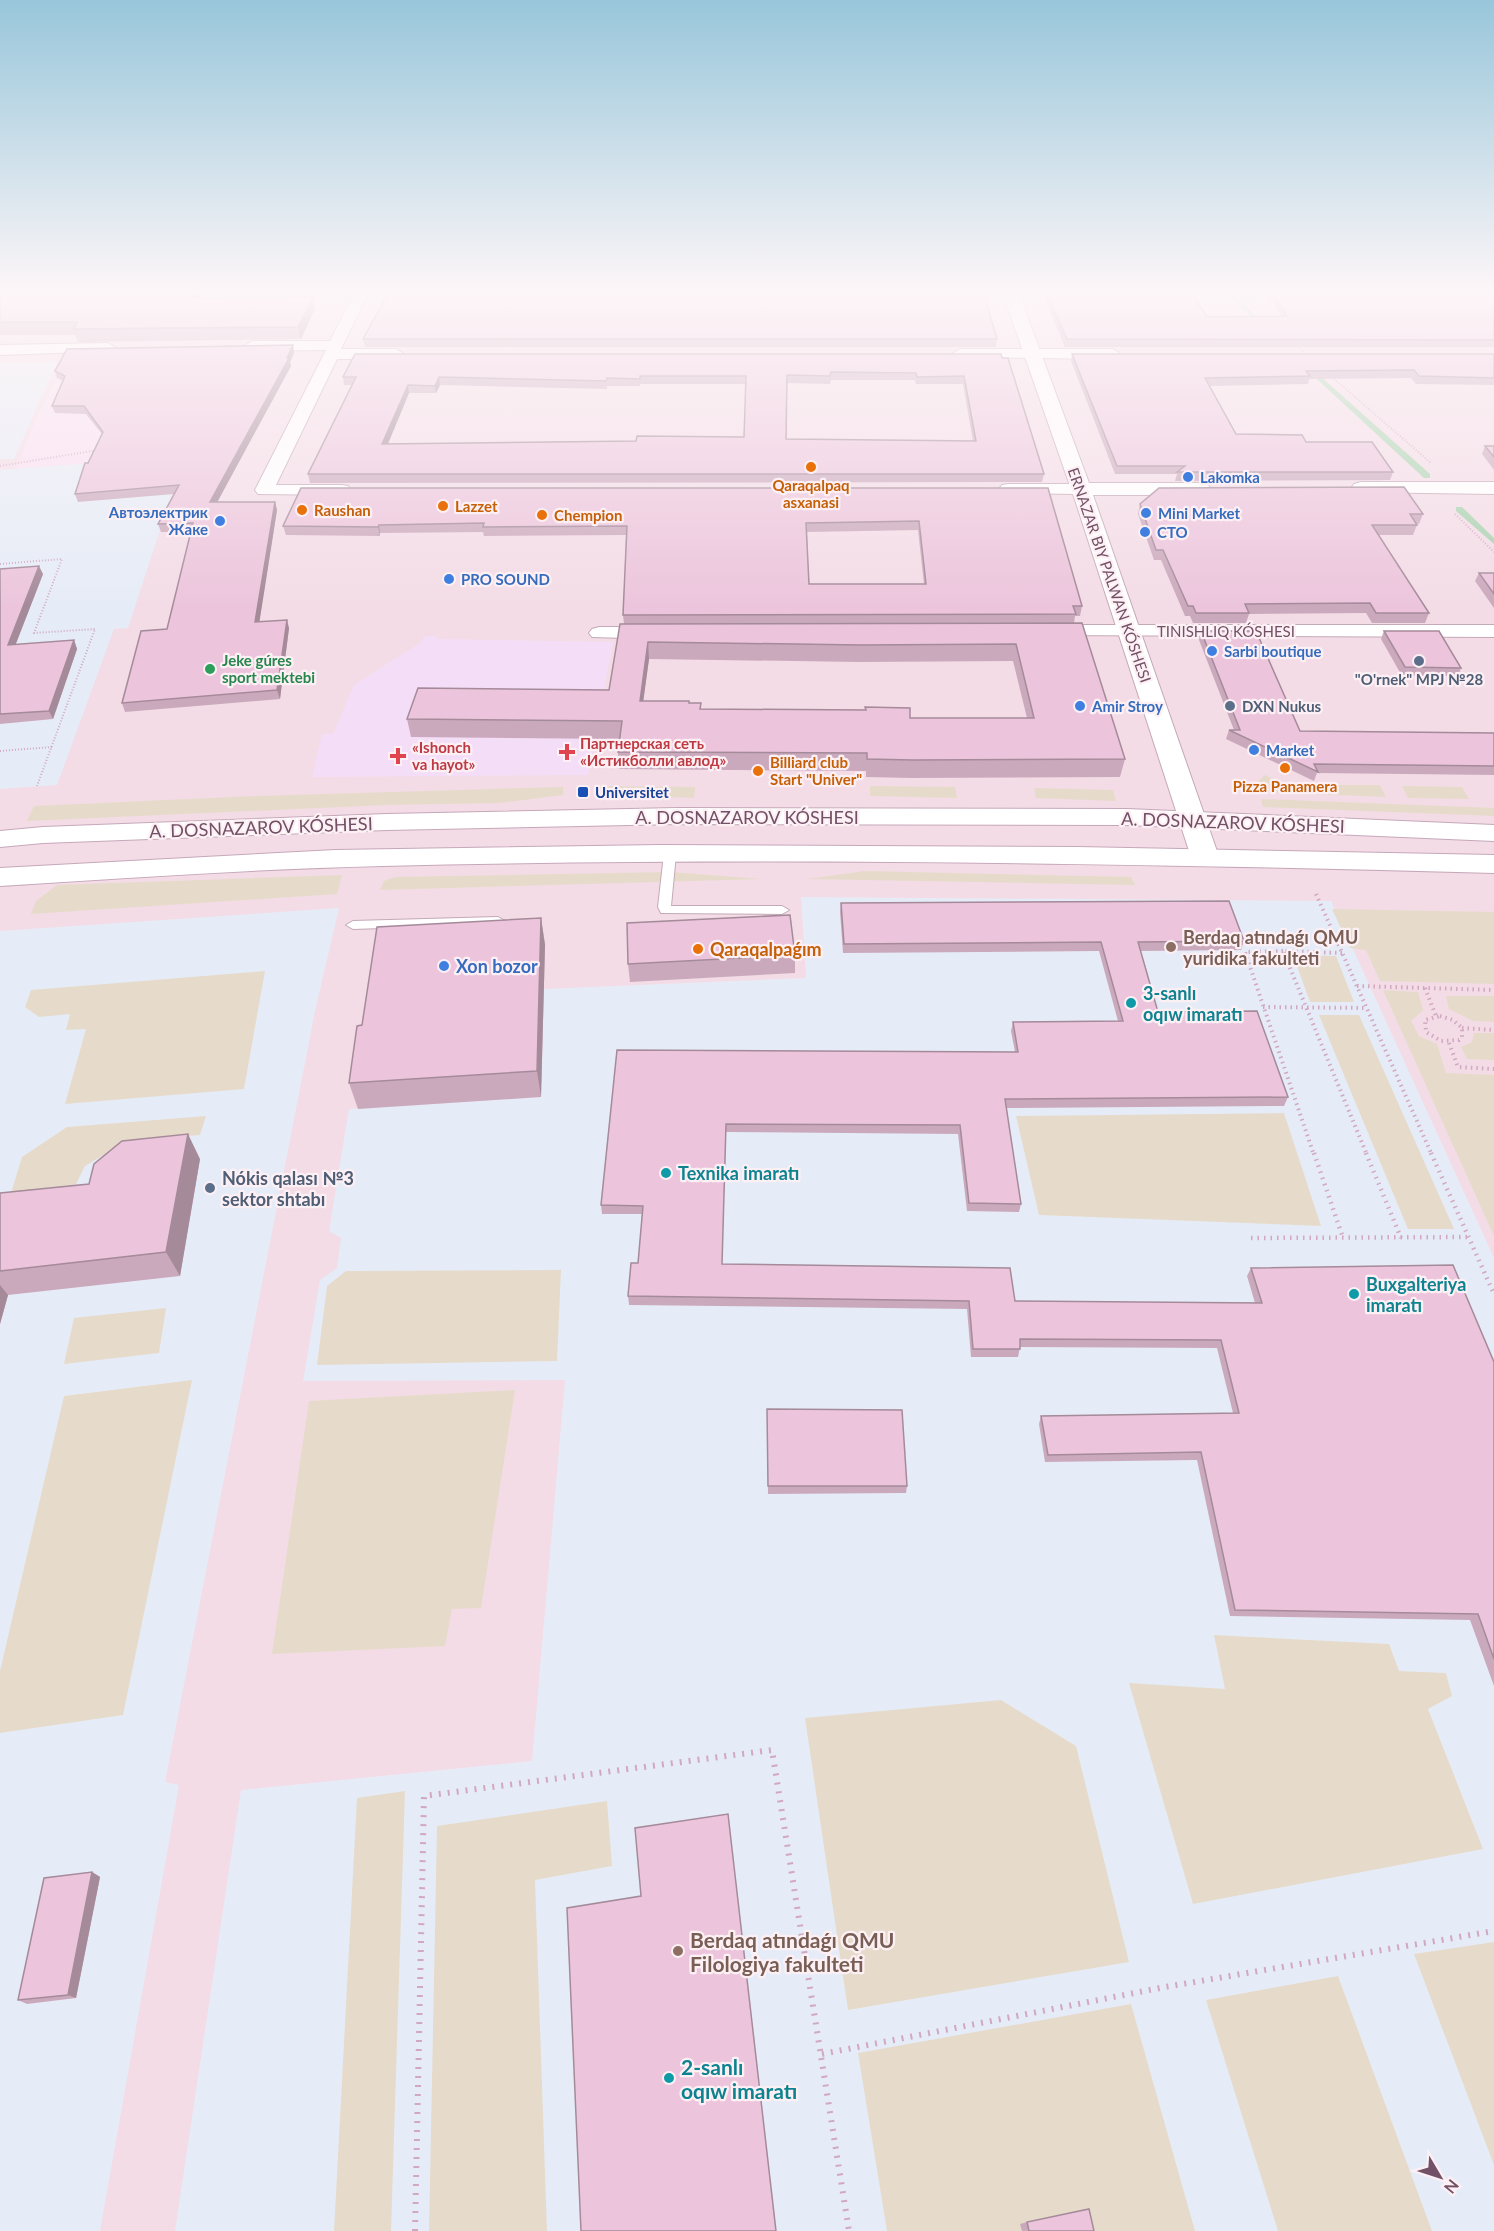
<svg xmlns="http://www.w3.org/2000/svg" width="1494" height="2231" viewBox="0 0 1494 2231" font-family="Lato,sans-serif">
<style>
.residential{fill:#f3dce6}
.commercial{fill:#f9dff1}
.education{fill:#e6ecf7}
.medical{fill:#f4def7}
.green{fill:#e6dbca}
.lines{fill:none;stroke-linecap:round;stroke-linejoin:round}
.stream{fill:#a8d2af;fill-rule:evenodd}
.service-casing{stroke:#c4a9b7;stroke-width:2}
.minor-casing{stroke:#c4a9b7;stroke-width:2}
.tertiary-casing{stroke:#c4a9b7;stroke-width:2}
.secondary-casing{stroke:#c6a8b9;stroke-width:2}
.path-far3{stroke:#d1a8c0;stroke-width:2;stroke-dasharray:1 2;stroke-linecap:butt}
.path-far2{stroke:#d1a8c0;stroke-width:4;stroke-dasharray:1.5 4;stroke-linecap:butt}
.path-far1{stroke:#d1a8c0;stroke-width:4.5;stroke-dasharray:1.5 5;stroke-linecap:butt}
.path{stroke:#d1a8c0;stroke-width:6;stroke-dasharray:2 7;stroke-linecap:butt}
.service{fill:#fff;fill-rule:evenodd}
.minor{fill:#fff;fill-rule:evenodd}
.tertiary{fill:#fff;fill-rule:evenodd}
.secondary{fill:#fff;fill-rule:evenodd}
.wall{fill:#cba9bd;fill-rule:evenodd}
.shaded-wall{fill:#a58a9a}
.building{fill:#ecc5dc;stroke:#a58a9a;stroke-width:1.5;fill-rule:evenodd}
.food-dot{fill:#e8710a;stroke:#fdf0f5;stroke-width:2}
.shop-dot{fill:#3f7fe0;stroke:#fdf0f5;stroke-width:2}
.service-dot{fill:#5c6f8a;stroke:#fdf0f5;stroke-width:2}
.leisure-dot{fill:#2e9e5b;stroke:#fdf0f5;stroke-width:2}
.health-dot{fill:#e0444e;stroke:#fdf0f5;stroke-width:2}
.transit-dot{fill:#1a4fb4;stroke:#fdf0f5;stroke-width:2}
.education-dot{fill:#8d6e63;stroke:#fdf0f5;stroke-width:2}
.culture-dot{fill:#0f9aa8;stroke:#fdf0f5;stroke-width:2}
.labels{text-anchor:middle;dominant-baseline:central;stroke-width:4.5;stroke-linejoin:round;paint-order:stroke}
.far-shop-label{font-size:15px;font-weight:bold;fill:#366cbe;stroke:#fdf0f5;text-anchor:start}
.far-food-label{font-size:15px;font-weight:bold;fill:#c56008;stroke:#fdf0f5;text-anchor:start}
.far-street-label{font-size:15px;fill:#725065;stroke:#fdf0f5}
.far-leisure-label{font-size:15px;font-weight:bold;fill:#27864d;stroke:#fdf0f5;text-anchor:start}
.far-service-label{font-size:15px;font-weight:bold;fill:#4e5e75;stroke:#fdf0f5}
.far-health-label{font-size:15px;font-weight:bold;fill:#be3a42;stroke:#fdf0f5;text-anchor:start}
.far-transit-label{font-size:15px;font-weight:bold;fill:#164399;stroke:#fdf0f5;text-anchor:start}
.street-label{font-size:18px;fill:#725065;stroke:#fdf0f5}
.education-label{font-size:18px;font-weight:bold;fill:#785e54;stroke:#fdf0f5;text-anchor:start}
.food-label{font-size:18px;font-weight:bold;fill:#c56008;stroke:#fdf0f5;text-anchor:start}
.shop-label{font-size:18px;font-weight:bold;fill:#366cbe;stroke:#fdf0f5;text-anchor:start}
.culture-label{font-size:18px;font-weight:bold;fill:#0d838f;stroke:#fdf0f5;text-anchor:start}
.service-label{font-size:18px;font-weight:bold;fill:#4e5e75;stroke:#fdf0f5;text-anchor:start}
.near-education-label{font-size:21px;font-weight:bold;fill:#785e54;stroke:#fdf0f5;text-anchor:start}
.near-culture-label{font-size:21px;font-weight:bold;fill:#0d838f;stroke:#fdf0f5;text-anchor:start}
</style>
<rect width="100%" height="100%" fill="#faeaf0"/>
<rect class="residential" x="0" y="294" width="1494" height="1937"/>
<polygon class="commercial" points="66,364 291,366 94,463 16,469 38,414"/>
<g class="education">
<polygon points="57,362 14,459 0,459 0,363"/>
<polygon points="94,463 175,484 128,628 114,629 57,785 0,789 0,470"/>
<polygon points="801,897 1331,901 1494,1258 1494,2231 175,2231 241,1790 532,1761 565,1380 303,1381 320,1280 337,1268 341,1238 329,1231 349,1109 541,1097 544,989 806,978"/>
<polygon points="339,908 315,1011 165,1782 179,1785 100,2231 0,2231 0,931"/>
</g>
<polygon class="medical" points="425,636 437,636 436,639 613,642 588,775 312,777 322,734 333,734 354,685 420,643"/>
<g class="green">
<polygon points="1265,775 1287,785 1380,785 1386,797 1267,792 1256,783"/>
<polygon points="599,786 695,787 694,798 599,794"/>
<polygon points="870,786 955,787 957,798 870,796"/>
<polygon points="1402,786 1462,787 1469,799 1408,798"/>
<polygon points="563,787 563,795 499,803 386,805 27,821 34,806 258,796"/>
<polygon points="1034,788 1113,790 1116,801 1036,798"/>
<polygon points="1261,799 1494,808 1494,816 1263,807"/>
<polygon points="865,871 1131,877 1135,885 808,879"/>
<polygon points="670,872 761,879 380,890 384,881 395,877"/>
<polygon points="342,875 337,894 31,914 36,901 57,885"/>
<polygon points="1332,909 1494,912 1494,984 1380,981 1366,950 1350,948"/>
<polygon points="1293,955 1336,956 1354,1002 1310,1002"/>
<polygon points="265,971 244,1089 65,1104 86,1029 66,1030 70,1014 39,1017 25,1007 31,990"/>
<polygon points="1383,990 1418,992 1423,1010 1411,1021 1419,1036 1437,1044 1446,1073 1494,1075 1494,1236"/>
<polygon points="1446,996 1494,996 1494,1022 1473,1021 1449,1009"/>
<polygon points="1319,1015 1359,1015 1454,1229 1408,1229"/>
<polygon points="1474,1033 1494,1033 1494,1060 1467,1059 1461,1047 1472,1042"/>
<polygon points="1284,1113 1321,1226 1039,1215 1016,1116"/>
<polygon points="206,1116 200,1135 127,1141 85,1166 75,1186 11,1193 22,1157 67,1127"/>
<polygon points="561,1270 557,1361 317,1365 327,1286 346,1271"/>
<polygon points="166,1308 159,1353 64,1364 74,1318"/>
<polygon points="192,1380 123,1715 0,1733 0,1671 64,1396"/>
<polygon points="515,1390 481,1608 452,1609 445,1646 272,1654 309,1401"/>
<polygon points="1214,1635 1389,1644 1399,1671 1446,1673 1452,1696 1428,1709 1483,1849 1193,1904 1129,1683 1225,1689"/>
<polygon points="1001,1700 1076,1746 1129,1962 848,2010 805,1718"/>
<polygon points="405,1791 391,2231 334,2231 357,1798"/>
<polygon points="607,1801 612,1866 535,1880 547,2231 429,2231 437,1826"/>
<polygon points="1494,1942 1494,2165 1414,1954"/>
<polygon points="1338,1976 1432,2231 1278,2231 1206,2000"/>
<polygon points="1131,2004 1195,2231 887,2231 858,2053"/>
</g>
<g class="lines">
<g class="stream">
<polygon points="1227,294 1233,294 1266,325 1266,327 1262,327"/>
<polygon points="1307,368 1311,368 1430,474 1430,478 1424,478 1307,370"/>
<polygon points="1456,507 1462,507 1494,538 1494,544 1456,511"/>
</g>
<g class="service-casing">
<g id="service">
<polygon points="670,850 676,854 671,906 782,906 789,910 782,914 661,913 658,907 664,854"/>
<polygon points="498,917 505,921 503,924 353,929 346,925 353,921"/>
</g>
</g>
<g class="minor-casing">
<g id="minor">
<polygon points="354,294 368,294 341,349 396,349 404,354 396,359 337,359 276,485 342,485 348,486 351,490 348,494 342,495 258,494 255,490 326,350 252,351 244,346 252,341 330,341"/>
<polygon points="108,343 116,348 113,351 0,355 0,345"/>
<polygon points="960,349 1113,349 1121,354 1113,359 955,357 952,354"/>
<polygon points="1008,484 1080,484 1086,485 1089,489 1086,493 1080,494 1002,493 999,489 1002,485"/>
<polygon points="1044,625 1494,625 1494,637 1037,635 1034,631 1037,627"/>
<polygon points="599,627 660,627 667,629 670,633 667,637 660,639 592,637 589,633 592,629"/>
</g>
</g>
<g class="tertiary-casing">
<g id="tertiary">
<polygon points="1003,294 1019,294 1089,483 1201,483 1208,485 1211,489 1208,493 1201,495 1093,495 1219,857 1215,863 1205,866 1195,863 1191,857 1076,503"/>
<polygon points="1361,482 1494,482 1494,494 1354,492 1351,488 1354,484"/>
</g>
</g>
<g class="secondary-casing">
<g id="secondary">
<polygon points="678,808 1127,809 1494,825 1494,841 1127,825 678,824 387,830 43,843 0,847 0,831 43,827 387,814"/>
<path d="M661,845L1077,847L1494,855V873C1124,863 753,857 383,866C255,869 127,878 0,886V868L335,850Z"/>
</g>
</g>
<g class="path-far3">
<polyline points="1240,294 1266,318"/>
<polyline points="1296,345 1309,356"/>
<polyline points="1332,377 1431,463"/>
<polyline points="0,466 98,450"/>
<polyline points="1455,514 1494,552"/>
<polyline points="0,564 62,559 34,633 95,629 37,786"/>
<polyline points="0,751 52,747"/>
</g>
<g class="path-far2">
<polyline points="1316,894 1432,1155"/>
<polyline points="1283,951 1245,952 1314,1155"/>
<polyline points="1342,953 1283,951 1367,1155"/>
<polyline points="1357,986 1494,990"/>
<polyline points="1425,988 1436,1016"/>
<polyline points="1263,1007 1367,1008"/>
<polygon points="1440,1016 1453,1020 1462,1028 1462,1037 1459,1040 1441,1041 1426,1032 1425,1020"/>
<polyline points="1462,1028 1494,1030"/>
<polyline points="1449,1043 1458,1067 1494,1069"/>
</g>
<g class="path-far1">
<polyline points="1314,1153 1343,1238"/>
<polyline points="1366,1153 1401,1238"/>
<polyline points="1431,1153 1494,1294"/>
<polyline points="1251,1238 1469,1237"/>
</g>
<g class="path">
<polyline points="822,2054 1165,1987 1494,1931"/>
<polyline points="415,2231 424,1796 772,1750 849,2231"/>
</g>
<use href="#service" class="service"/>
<use href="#minor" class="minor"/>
<use href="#tertiary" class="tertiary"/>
<use href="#secondary" class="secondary"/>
</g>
<g class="wall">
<polygon points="0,294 201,294 199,298 315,309 301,339 78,342 75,335 0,335"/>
<polygon points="1043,294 1192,294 1207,317 1281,316 1266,294 1494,294 1494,347 1065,347 1048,307"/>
<polygon points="363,339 997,339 996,347 365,347"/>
<polygon points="293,345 294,353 290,362 291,366 217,502 275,502 277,510 259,622 289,628 280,699 125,712 122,703 167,629 191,532 161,532 158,524 174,494 78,502 75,494 88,463 102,434 86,414 55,413 52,406 63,381 57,378 55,371"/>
<path d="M1001,354L1044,474L1042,482L310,483L308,474L352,385H344L343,377ZM831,380H915L916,384H963L973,441L786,439L787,383L830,384ZM640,384H746L744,437L636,441L388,444L409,393H436L440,385L607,389V386H640Z"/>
<polygon points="1072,354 1494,354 1494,385 1416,384 1411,378 1309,379 1308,384 1209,386 1236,434 1306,442 1393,472 1390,480 1175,481 1177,474 1115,474 1071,361"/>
<polygon points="1485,446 1494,446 1494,470 1482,454"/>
<path d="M1048,488L1082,606L1080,616H1075L1074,623L1125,759L1120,777L911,778L866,777V771L619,769L618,752L619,739L411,737L407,719L609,690L624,624L623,615L626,535L484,536L483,532L380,533V536L286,535L283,526ZM918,530L924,584H809L807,532ZM649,659L859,662L1013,661L1027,718H910L701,709L689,703L643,701Z"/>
<polygon points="1140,504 1423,514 1419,524 1416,524 1417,525 1413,535 1378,535 1429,613 1425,623 1372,623 1366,613 1249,614 1246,623 1193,623 1190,616 1185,616 1161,560 1154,560 1138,514"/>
<polygon points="0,569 43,574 15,645 74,640 77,649 53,719 0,724"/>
<polygon points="1479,573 1494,573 1494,608 1475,581"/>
<polygon points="1201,631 1300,731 1494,733 1494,775 1317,773 1314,781 1226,739 1229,730 1234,730 1199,640"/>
<polygon points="1384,631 1461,668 1458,676 1402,676 1381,639"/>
<polygon points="841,903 1244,941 1241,950 1140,951 1158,1012 1288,1097 1284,1106 1006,1108 1021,1204 1019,1212 967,1211 958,1134 726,1132 722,1264 1015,1301 1255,1303 1247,1276 1251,1268 1494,1362 1494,1686 1470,1620 1230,1616 1197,1460 1045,1462 1039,1424 1041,1416 1233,1413 1217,1348 1020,1347 1018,1357 971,1357 967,1309 629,1305 628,1296 638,1263 642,1214 602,1214 601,1205 617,1050 1015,1052 1011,1031 1013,1022 1118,1021 1099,951 843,953 840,912"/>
<polygon points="541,918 545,945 541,1097 358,1109 349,1083 362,1025"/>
<polygon points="795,955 795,973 630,982 628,964"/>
<polygon points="200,1159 180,1276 8,1295 0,1324 0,1193 89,1184"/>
<polygon points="767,1409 907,1486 906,1493 768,1494"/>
<polygon points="92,1872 100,1877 76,1998 27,2004 18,2000"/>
<polygon points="1027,2222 1094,2231 1022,2231 1020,2224"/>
</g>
<g class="shaded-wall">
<polygon points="189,294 201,294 190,311 187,298"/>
<polygon points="313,297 315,309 301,339 298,327"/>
<polygon points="293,345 294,353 290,362 291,366 213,510 210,502"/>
<polygon points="439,377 440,385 436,393 435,386"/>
<polygon points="408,385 409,393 384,453 382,444"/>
<polygon points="275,502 277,510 258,631 255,622"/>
<polygon points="379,525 380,533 380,536 378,527"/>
<polygon points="39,566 43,574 12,654 8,645"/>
<polygon points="287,620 289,628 280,699 277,690"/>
<polygon points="74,640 77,649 53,719 49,711"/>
<polygon points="648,642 649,659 641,718 640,701"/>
<polygon points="541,918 545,945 541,1097 537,1071"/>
<polygon points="188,1134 200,1159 180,1276 166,1252"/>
<polygon points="0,1285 8,1295 0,1324"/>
<polygon points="92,1872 100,1877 76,1998 68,1995"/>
</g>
<g class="building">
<polygon points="0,294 189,294 187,298 313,297 298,327 74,329 77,322 0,322"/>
<polygon points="388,294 979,294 979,295 984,295 997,339 363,339"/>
<polygon points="1047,294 1192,294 1207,317 1287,316 1273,294 1494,294 1494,340 1067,339"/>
<polygon points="293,345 287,358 289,358 210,502 275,502 255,622 287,620 277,690 122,703 141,631 167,629 193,523 158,524 179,485 75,494 85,463 88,463 103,432 84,406 52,406 65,376 55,371 67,349"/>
<path d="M355,354H1001L1002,358H1008L1044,474H308L356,377H343ZM831,372L916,373L917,377L964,376L976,441L786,439L787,375L830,376ZM640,376H746L744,437L637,436L636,441L382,444L408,385L435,386L439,377L606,381L607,378L640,379Z"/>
<polygon points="1072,354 1494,354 1494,378 1419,376 1414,370 1306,371 1310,376 1205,378 1236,434 1302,435 1306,442 1372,442 1393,472 1177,472 1185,466 1117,466"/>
<polygon points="1485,446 1494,446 1494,457"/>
<polygon points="1404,487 1423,514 1410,514 1417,525 1372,525 1429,613 1376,613 1370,603 1245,604 1249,613 1196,613 1193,606 1188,606 1163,550 1156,550 1140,504 1159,488"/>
<path d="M301,488H1048L1082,606H1073L1076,614L623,615L627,526L483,527L484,523L379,525L378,527L283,526ZM919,521L926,584H809L806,523Z"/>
<polygon points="39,566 8,645 74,640 49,711 0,714 0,569"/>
<polygon points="1479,573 1494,573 1494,594"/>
<path d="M1082,623L1125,759L913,760L867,759V753L618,752L622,721L407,719L418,688L609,690L620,624ZM648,642L861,645L1016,644L1034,718H910V708L865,707L866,710L700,709L701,703H689V701H640Z"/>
<polygon points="1201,631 1256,631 1300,731 1494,733 1494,766 1314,764 1318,772 1229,730 1240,730"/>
<polygon points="1384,631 1439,631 1461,668 1405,667"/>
<polygon points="1229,901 1244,941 1138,942 1158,1012 1257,1011 1288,1097 1005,1099 1021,1204 969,1203 960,1125 726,1124 722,1264 1010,1268 1015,1301 1262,1303 1251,1268 1453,1265 1494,1362 1494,1659 1478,1614 1235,1610 1201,1452 1048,1455 1041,1416 1239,1413 1221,1340 1020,1339 1020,1349 973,1349 969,1301 628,1296 631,1263 638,1263 643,1206 601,1205 617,1050 1018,1052 1013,1022 1123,1021 1101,942 844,944 841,903"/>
<polygon points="790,915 795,955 628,964 627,923"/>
<polygon points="541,918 537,1071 349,1083 357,1026 362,1025 377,927"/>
<polygon points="188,1134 166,1252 0,1271 0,1193 89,1184 94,1164 122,1141"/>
<polygon points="767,1409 902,1410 907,1486 768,1486"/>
<polygon points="728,1814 776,2231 581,2231 567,1908 641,1896 635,1828"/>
<polygon points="92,1872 68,1995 18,2000 44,1878"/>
<polygon points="1089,2209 1094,2231 1029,2231 1027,2222"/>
</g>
<linearGradient id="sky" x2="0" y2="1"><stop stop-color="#98c6da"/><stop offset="0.48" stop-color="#fdf6f8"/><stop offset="1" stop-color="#fdf6f8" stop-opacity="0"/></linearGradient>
<rect width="1494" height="607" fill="url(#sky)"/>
<g class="food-dot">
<circle cx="811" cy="467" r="6"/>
<circle cx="443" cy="506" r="6"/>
<circle cx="302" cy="510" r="6"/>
<circle cx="542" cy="515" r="6"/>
<circle cx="1285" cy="768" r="6"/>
<circle cx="758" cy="771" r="6"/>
<circle cx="698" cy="949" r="6"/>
</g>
<g class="shop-dot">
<circle cx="1188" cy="477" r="6"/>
<circle cx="1146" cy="513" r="6"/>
<circle cx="220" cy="521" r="6"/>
<circle cx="1145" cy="532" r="6"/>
<circle cx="449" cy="579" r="6"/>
<circle cx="1212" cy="651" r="6"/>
<circle cx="1080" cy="706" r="6"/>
<circle cx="1254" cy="750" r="6"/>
<circle cx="444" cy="966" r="6"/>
</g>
<g class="service-dot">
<circle cx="1419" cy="661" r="6"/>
<circle cx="1230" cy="706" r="6"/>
<circle cx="210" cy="1188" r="6"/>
</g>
<circle class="leisure-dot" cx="210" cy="669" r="6"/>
<g class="health-dot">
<path d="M564 743h6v6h6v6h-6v6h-6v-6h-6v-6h6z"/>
<path d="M395 747h6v6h6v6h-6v6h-6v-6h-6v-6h6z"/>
</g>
<rect class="transit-dot" x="577" y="786" width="12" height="12" rx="3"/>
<g class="education-dot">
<circle cx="1171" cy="947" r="6"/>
<circle cx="678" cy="1951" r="6"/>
</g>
<g class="culture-dot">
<circle cx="1131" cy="1003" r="6"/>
<circle cx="666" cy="1173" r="6"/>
<circle cx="1354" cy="1294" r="6"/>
<circle cx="669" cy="2078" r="6"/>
</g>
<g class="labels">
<g class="far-shop-label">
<text x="1200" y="477">Lakomka</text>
<text x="208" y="512" text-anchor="end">Автоэлектрик<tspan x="208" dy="17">Жаке</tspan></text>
<text x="1158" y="513">Mini Market</text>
<text x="1157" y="532">СТО</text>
<text x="461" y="579">PRO SOUND</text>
<text x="1224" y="651">Sarbi boutique</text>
<text x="1092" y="706">Amir Stroy</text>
<text x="1266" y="750">Market</text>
</g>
<g class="far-food-label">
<text x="811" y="485" text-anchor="middle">Qaraqalpaq<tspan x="811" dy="17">asxanasi</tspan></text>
<text x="455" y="506">Lazzet</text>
<text x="314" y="510">Raushan</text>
<text x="554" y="515">Chempion</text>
<text x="770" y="762">Billiard club<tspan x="770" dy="17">Start "Univer"</tspan></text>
<text x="1285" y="786" text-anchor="middle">Pizza Panamera</text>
</g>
<g class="far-street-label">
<text transform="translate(1110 575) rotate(71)">ERNAZAR BIY PALWAN KÓSHESI</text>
<text x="1226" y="631">TINISHLIQ KÓSHESI</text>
</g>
<g class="far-leisure-label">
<text x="222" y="660">Jeke gúres<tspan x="222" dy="17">sport mektebi</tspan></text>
</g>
<g class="far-service-label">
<text x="1419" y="679">"O'rnek" MPJ №28</text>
<text x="1242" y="706" text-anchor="start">DXN Nukus</text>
</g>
<g class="far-health-label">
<text x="580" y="743">Партнерская сеть<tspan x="580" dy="17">«Истикболли авлод»</tspan></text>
<text x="412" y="747">«Ishonch<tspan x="412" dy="17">va hayot»</tspan></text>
</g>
<g class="far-transit-label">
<text x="595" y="792">Universitet</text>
</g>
<g class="street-label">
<text x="747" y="817">A. DOSNAZAROV KÓSHESI</text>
<text transform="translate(1233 822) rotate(2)">A. DOSNAZAROV KÓSHESI</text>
<text transform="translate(261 827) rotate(-2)">A. DOSNAZAROV KÓSHESI</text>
</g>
<g class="education-label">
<text x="1183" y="937">Berdaq atındaǵı QMU<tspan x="1183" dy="21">yuridika fakulteti</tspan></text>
</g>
<g class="food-label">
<text x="710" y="949">Qaraqalpaǵım</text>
</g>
<g class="shop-label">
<text x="456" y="966">Xon bozor</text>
</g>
<g class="culture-label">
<text x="1143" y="993">3-sanlı<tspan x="1143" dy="21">oqıw imaratı</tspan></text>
<text x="678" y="1173">Texnika imaratı</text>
<text x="1366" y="1284">Buxgalteriya<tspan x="1366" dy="21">imaratı</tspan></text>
</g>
<g class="service-label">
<text x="222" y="1178">Nókis qalası №3<tspan x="222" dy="21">sektor shtabı</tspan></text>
</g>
<g class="near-education-label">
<text x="690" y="1939">Berdaq atındaǵı QMU<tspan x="690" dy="24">Filologiya fakulteti</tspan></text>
</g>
<g class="near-culture-label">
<text x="681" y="2066">2-sanlı<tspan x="681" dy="24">oqıw imaratı</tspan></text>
</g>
</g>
<g transform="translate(1440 2177) rotate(129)" stroke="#fdf0f5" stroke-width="4.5" paint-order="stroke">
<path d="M0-4.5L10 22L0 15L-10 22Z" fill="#725065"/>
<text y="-9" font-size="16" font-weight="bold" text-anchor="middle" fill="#725065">N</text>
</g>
</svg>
